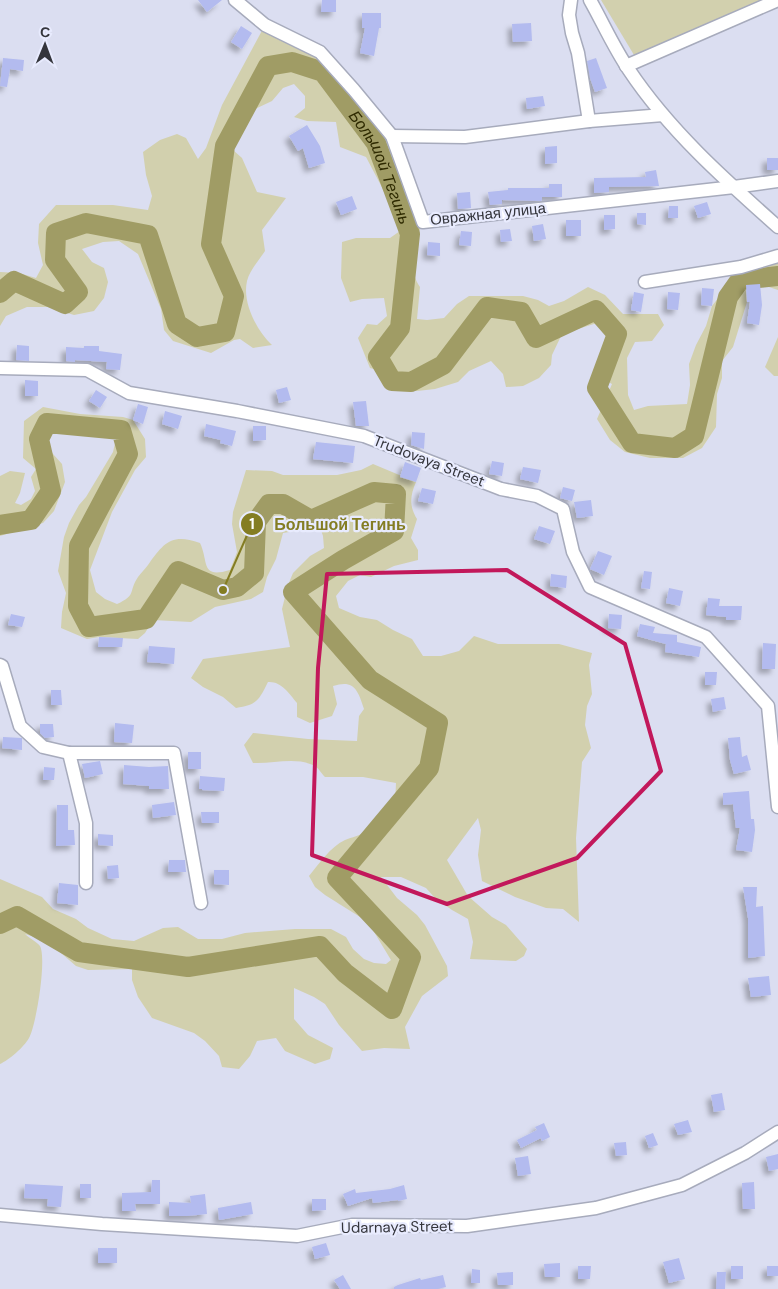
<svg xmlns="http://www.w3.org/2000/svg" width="778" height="1289" viewBox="0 0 778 1289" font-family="'DM Sans',sans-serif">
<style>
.green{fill:#d2d0ae}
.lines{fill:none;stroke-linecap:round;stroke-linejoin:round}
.river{stroke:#a09c65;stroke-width:20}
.building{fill:#b3bbef;filter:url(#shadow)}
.minor-casing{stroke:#a7abbc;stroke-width:15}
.minor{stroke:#fff;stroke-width:12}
.marked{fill:none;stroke:#c2185b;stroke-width:4;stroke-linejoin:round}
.labels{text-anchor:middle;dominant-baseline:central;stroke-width:4.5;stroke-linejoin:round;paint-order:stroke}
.street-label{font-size:15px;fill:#34353c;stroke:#e8ebfe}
.water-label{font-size:16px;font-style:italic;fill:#2e2a00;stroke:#e8ebfe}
.leader{fill:none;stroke:#847d23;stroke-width:2}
.callout-dot{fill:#847d23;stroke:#e8ebfe;stroke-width:2}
.mark-label{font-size:15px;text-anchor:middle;font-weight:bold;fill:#fff}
.callout-label{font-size:16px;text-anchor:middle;font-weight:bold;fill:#847d23;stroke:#e8ebfe;stroke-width:4.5;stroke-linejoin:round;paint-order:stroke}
</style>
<defs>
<filter id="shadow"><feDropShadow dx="-4.5" dy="4.5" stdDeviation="2.5" flood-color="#0004"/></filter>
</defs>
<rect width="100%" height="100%" fill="#dbdef1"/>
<g class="green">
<polygon points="601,0 770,0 644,55 634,55"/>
<path d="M265,25L317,50L392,136L423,222C414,243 406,267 420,287L417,319L427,320L444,318L457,304L469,296H523L538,300L549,306L564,301L588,287L605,295L623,314H658L664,325L652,341L635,342L627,358L628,395L634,410L648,406L687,404L690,385L689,364L696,345L706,326L712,306L735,276L755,271L766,260L778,256V290L760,284L746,286L747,302L733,347L722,361V378L717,394L716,427L702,448L683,458H650L625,452L610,440L597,419L612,384L594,374L607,332L597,323L562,334L552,355L551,365L539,378L523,386L506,387L503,374L491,361L469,371L458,382L435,389L417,391L399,388L395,375L370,368L358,338L367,324L377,325L387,316L384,298L362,299L350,302L341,278L342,242L356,238H390L400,231L397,216L366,157L340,147L336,122L307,121L294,117L305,108V96L294,84L283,88L272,101L251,111L236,132L233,150L242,158L257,192L286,198L262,230L265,251C259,260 250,270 247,281C242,303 257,331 272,345L253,348L240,339L234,340L211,353L173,341L164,330L161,309L138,254L119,241L103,242L82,249L92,262L104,268L108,282L104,298L94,311L74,315L48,307H27L6,316L0,326V272L19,273L36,278L43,265L38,243L39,224L56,205H113L148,210L152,196L146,175L143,152L160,140L177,134L186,138L198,159L206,148L222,105Z"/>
<polygon points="778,337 778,376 774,376 765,367"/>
<path d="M43,407L80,414L123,417L133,420L145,439L146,457L135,470L112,512L90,570L96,592L105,599L117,604C137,595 128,592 138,577C141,573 145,569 148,565C164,543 171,533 200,543C209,562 200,579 230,570L237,552L232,524L233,512L246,470L272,471L283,475H337L361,470L373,464L416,482C410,496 409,506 417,519L411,538L418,550V560L394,566L371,577L360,575L348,581L336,596L339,608L360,617L377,620L393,630L412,639L423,656H441L459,651L474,636L498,644H559L592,653L589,665L592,694L587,706L585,725L591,748L582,762L576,838L579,922L563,909L546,908L515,897L482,881L478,855L481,830L478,818L447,860L468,896L492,917L506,925L527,949L524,956L516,961L470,959L473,942L468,919L452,910L435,898L426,888L401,877H381L397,898L417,915L425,925L447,966L448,976L422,996L405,1027L410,1049L384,1048L362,1051L339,1025L325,1004L314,997L294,988V1019L308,1035L333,1048L330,1059L315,1064L285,1051L276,1038L257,1041L250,1056L239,1069L222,1067L219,1056L205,1041L194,1033L152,1018L138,997L132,980V969L88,970L76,966L47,941L25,934C29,938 37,942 40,946C47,959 36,1026 29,1038C24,1047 9,1060 0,1064V879L42,897L53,909L76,919L88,928L112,939L134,941L163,928L178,927L198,939H222L245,933L295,929H331L346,937L353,949L364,959L374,963L386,964L391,960L368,922L325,895L315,887L309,876C319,864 330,847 345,840C352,837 360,836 366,831C377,823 383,812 395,804L396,783L363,777H325C321,773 318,767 313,765C294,757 273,764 253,763L244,745L253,733L308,739L357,741L359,716L364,709C358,690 354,679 333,686L337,704L332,716L310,723L297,717V703C289,693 281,681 268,682C259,700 257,705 236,708L223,697L203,687L191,678L203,659L290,647L282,609L288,585L293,573L310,556L324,548L323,536L320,527L283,533L276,559L267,577L263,592L251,599L215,607L191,622L153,620L145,633L138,639L99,637L87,639L61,628L62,612L66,593L58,571L64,537L69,523L79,505L86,497L113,452L117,435C95,431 71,427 49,435L45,445L62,464L65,482L54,511L43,523L0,536V476L10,471L25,473L20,493L15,503L21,505L31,499L35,491L31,477L36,469L23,458L24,421Z"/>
</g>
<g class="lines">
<g class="river">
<path id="s1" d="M0,293L14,281L65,304L78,292L55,260L56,233L86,223L148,235L177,324L197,337L225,332L234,296L211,244L225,146L268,66L292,62L323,72L376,143L410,234L400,328L378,357L392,381L411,382L443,365L487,307L521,312L536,338L596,310L617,334L597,388L632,443L675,448L694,436L728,297L740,280L778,276"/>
<polyline points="0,525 31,520 51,491 39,439 47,423 121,430 128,454 79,546 78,606 89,627 146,619 178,571 223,590 237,587 254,573 256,522 269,504 283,504 311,520 374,492 396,494 394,531 343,560 293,592 370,680 438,723 429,768 337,878 411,957 392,1009 345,973 320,946 188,967 79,952 17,916 0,924"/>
</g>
</g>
<g class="building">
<polygon points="198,0 222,0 207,12"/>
<polygon points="322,0 336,0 336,12 321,12"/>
<polygon points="362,13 381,13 381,28 379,28 374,56 360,53 365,28 362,28"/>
<polygon points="531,23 532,41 513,42 512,24"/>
<polygon points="241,26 252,33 242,49 231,42"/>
<polygon points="3,58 24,60 23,71 10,69 7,87 0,86"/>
<polygon points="596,58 607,88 595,92 590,78 587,61"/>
<polygon points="543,96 545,106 527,109 526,98"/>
<polygon points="307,125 320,146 325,163 309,168 303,148 298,151 289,136"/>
<polygon points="557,146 557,163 545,164 545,147"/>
<rect x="767" y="158" width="11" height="12"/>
<polygon points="656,170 659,186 609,187 609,192 594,193 594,178 646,177 645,172"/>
<polygon points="549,184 562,184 562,197 542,197 542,200 541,201 502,200 502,204 490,205 488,192 508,190 508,188 549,188"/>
<polygon points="470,192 471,208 458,209 457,193"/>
<polygon points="352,196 357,209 341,215 336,202"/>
<polygon points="707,202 711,214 698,218 694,206"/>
<polygon points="669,206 678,206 678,218 668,218"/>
<polygon points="637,213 646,213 646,225 637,224"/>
<polygon points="604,215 615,215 615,229 604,230"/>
<rect x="566" y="220" width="15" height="16"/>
<polygon points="543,224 546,239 534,241 532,226"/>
<polygon points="510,229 512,241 501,242 500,230"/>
<polygon points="461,231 472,232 471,246 459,245"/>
<polygon points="428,242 440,243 440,256 427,255"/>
<polygon points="760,284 762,305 759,325 747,323 750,302 747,302 746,285"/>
<polygon points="702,288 714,289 712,306 701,305"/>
<polygon points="634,292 644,294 641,312 631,310"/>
<polygon points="668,292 680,293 678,310 667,309"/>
<polygon points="17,345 29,346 29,361 16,360"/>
<polygon points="84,346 99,346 99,351 122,354 120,370 106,369 107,362 75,360 75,362 66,361 66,347 84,348"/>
<polygon points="25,380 38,381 38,396 25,396"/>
<polygon points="287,387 291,400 279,403 276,390"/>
<polygon points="96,390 107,397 100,408 89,401"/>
<polygon points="366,401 369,426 356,426 353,402"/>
<polygon points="138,404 148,407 143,424 133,420"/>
<polygon points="165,411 182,416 178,429 162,424"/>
<polygon points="206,424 236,431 232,446 220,443 221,440 204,436"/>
<polygon points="253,426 266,426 266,440 253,441"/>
<polygon points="412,432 425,433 424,449 411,445"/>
<polygon points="316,442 355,446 353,463 313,459"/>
<polygon points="492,461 504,463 502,476 489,474"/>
<polygon points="405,462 421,468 416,482 400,477"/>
<polygon points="523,467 541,470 538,483 520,479"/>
<polygon points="563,487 575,490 572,501 560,498"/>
<polygon points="422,488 436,491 433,504 418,501"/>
<polygon points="591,500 593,516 577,518 574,502"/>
<polygon points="539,526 555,531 550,544 534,539"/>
<polygon points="598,551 612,556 604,575 590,569"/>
<polygon points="644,571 652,572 650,589 641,588"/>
<polygon points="551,574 567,576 566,588 550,586"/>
<polygon points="669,588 683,591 680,606 666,603"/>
<polygon points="708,598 720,599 719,606 742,606 741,620 726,620 726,617 706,615"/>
<polygon points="11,614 25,617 22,627 8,625"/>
<polygon points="609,614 622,615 621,629 608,628"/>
<polygon points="640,624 655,627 653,633 677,635 677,642 701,647 699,657 665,652 666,644 637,636"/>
<polygon points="99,637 123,638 122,647 98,647"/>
<polygon points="763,643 776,644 775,669 762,669"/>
<polygon points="149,646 175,648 174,664 147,662"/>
<polygon points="705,672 717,672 716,685 705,685"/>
<polygon points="51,690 61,690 62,705 51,705"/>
<polygon points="724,697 726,709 713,712 711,699"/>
<polygon points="115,723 134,725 132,743 114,742"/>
<polygon points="40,724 53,724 54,737 45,738 40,733"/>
<polygon points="3,737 22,738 22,750 2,748"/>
<polygon points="740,737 742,757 747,755 751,770 734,774 730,760 728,738"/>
<rect x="188" y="752" width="13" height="17"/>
<polygon points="100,761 103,774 85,778 82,764"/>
<polygon points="124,765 149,767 168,766 169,789 149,789 149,786 123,784"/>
<polygon points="44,767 55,768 54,780 43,780"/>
<polygon points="200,776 225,778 224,791 202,790 202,789 199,789"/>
<polygon points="749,791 751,819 754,819 755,830 752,852 736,850 740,828 736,828 733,804 723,805 723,793"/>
<polygon points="174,802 176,815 153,818 152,805"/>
<polygon points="57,805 68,805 68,830 74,830 75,845 56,846"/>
<polygon points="201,812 219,812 219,823 202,823"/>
<polygon points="98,834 113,835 113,846 98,845"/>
<polygon points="169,860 185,860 186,872 168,872"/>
<polygon points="118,865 119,878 108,879 107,866"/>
<polygon points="214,870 229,870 229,885 214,884"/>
<polygon points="59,883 78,885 78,905 57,903"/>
<polygon points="743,887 757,887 756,907 763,906 765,956 748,958 748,918"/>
<polygon points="769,976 771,995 751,997 748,978"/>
<polygon points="722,1093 725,1110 714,1112 711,1095"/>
<polygon points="688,1120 692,1132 678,1135 674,1124"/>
<polygon points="544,1123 550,1137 542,1141 541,1138 521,1148 517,1140 537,1130 535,1127"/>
<polygon points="653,1133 658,1145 649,1148 645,1136"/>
<polygon points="626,1142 627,1155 616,1156 614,1143"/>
<polygon points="778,1154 778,1169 769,1171 766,1157"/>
<polygon points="528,1156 531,1174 518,1176 515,1158"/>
<polygon points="152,1180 160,1180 160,1204 135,1204 136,1211 122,1211 122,1193 151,1192"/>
<polygon points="754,1182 755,1209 743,1209 742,1183"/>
<polygon points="25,1184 63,1186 61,1207 47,1206 48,1199 24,1198"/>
<rect x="80" y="1184" width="11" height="14"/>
<polygon points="404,1185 407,1199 398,1201 398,1200 373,1203 372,1198 348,1206 343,1194 355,1189 356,1193 390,1189"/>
<polygon points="205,1194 207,1214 187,1216 169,1216 169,1202 191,1203 190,1196"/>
<polygon points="312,1199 326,1199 326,1210 312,1211"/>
<polygon points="251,1202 253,1214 219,1220 218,1208"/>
<polygon points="326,1243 330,1255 315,1259 312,1247"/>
<rect x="98" y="1248" width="19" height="15"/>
<polygon points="679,1258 685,1279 669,1283 663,1262"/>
<polygon points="560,1263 560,1277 545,1277 544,1264"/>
<polygon points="578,1266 591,1266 590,1279 578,1279"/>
<rect x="731" y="1266" width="12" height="13"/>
<rect x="767" y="1266" width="11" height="10"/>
<polygon points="472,1269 480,1270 480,1283 471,1283"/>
<polygon points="513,1272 513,1285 498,1285 497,1273"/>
<polygon points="717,1272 726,1272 725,1289 716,1289"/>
<polygon points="343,1275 351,1289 340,1289 334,1280"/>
<polygon points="443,1275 446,1287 437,1289 394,1289 394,1287 398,1285 420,1278 421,1280"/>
</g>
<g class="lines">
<g class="minor-casing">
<g id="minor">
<polyline points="235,0 265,25 320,52 354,90 392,136 423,222 734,187 778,181"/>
<polyline points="571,0 569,15 572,33 578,53 589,121"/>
<path d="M590,0C603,23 614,48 629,70C669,130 724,179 778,227"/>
<polyline points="626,66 778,0"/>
<polyline points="392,136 465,137 589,121 663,115"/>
<polyline points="645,282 741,267 778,256"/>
<polyline points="0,368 87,370 129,393 237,411 364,436 501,489 537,496 563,509 573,552 590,587 706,637 768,706 778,807"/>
<polyline points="0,665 2,666 20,726 43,747 69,753 174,753 201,903"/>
<polyline points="69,753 86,823 86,883"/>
<polyline points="0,1215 102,1224 297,1236 352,1225 467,1226 596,1208 682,1185 745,1153 778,1132"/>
</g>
</g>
<use href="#minor" class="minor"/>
</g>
<path class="marked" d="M507,570L625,644L661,771L577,858L447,904L312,855L318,668L327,574Z"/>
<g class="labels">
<g class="street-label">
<text transform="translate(488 214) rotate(-6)">Овражная улица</text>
<text transform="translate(429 461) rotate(21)">Trudovaya Street</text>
<text transform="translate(397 1227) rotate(-1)">Udarnaya Street</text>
</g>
<g class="water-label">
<text stroke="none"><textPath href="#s1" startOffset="852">Большой Тегинь</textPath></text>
</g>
</g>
<path class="leader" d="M223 590L252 524"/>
<g class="callout-dot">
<circle cx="223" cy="590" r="5"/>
<circle cx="252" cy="524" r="12"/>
</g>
<g class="mark-label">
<text x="252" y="529">1</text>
</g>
<g class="callout-label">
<text x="340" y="530">Большой Тегинь</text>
</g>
<g transform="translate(45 45) rotate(1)" stroke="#e8ebfe" stroke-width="4" paint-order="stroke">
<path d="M0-4L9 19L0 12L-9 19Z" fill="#34353c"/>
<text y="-8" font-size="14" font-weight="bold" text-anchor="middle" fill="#34353c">С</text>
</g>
</svg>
